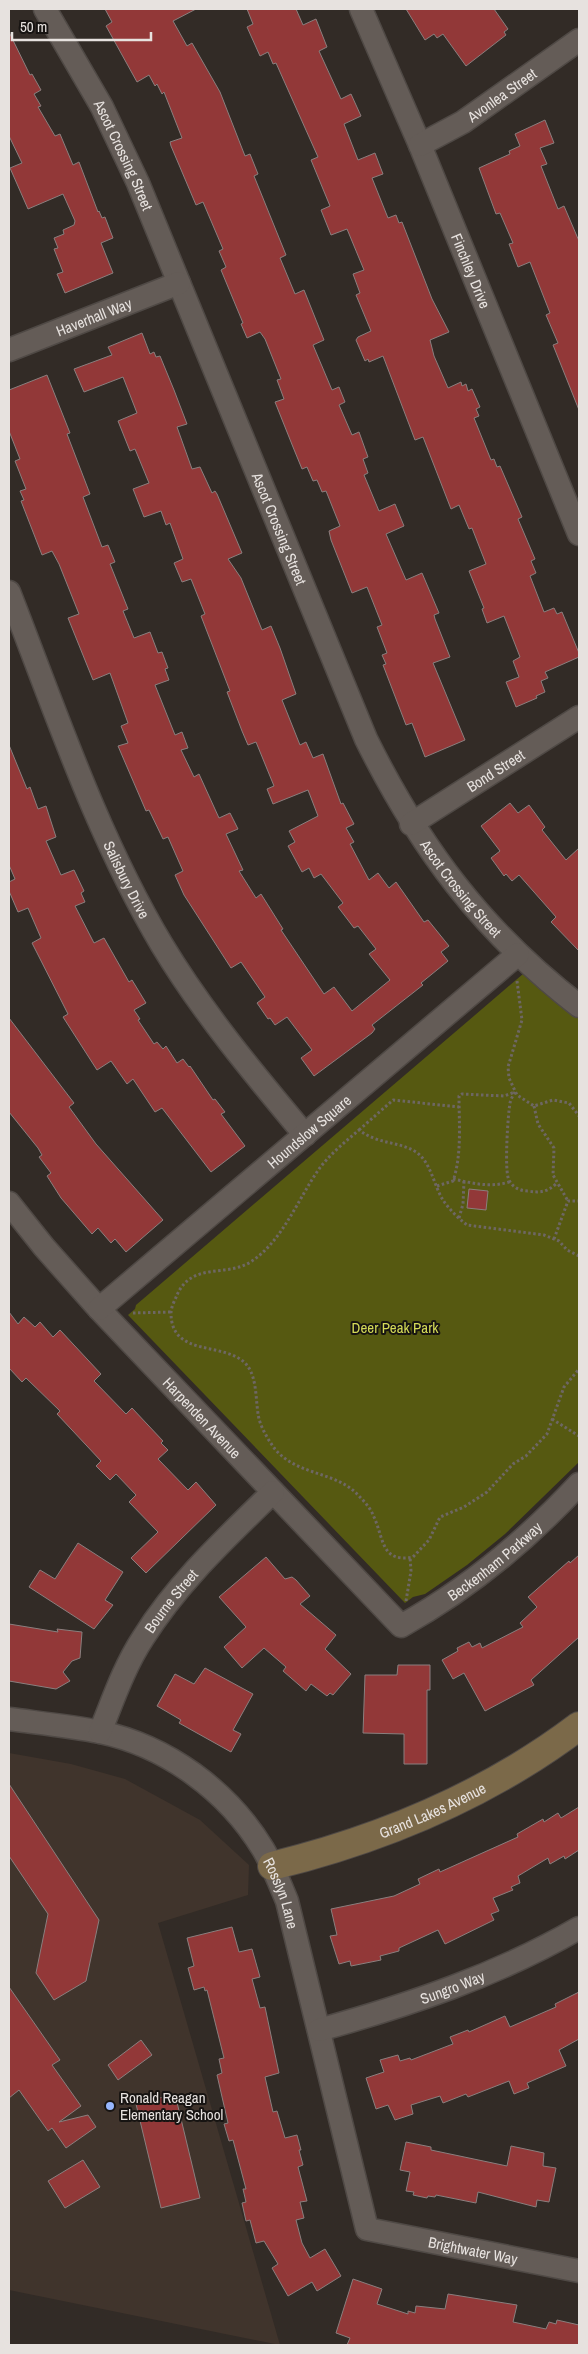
<svg xmlns="http://www.w3.org/2000/svg" width="588" height="2354" viewBox="0 0 588 2354" font-family="'Archivo Narrow',sans-serif">
<style>
.built{fill:#40342c}
.green{fill:#565911}
.building{fill:#923838;stroke:#8a7f7e}
.lines{fill:none;stroke-linecap:round;stroke-linejoin:round}
.street-casing{stroke:#4f4945;stroke-width:25}
.secondary-casing{stroke:#4f4945;stroke-width:30}
.path{stroke:#6e6763;stroke-width:3;stroke-dasharray:2.5 2.5;stroke-linecap:butt}
.street{stroke:#645c57;stroke-width:22}
.secondary{stroke:#7b6949;stroke-width:28}
.poi-dot{fill:#97b6fd;stroke:#171412;stroke-width:2}
.labels{text-anchor:middle;dominant-baseline:central;stroke-width:4;stroke-linejoin:round;paint-order:stroke}
.street-label{font-size:15px;fill:#e7e2df;stroke:#171412}
.park-label{font-size:15px;fill:#d5db58;stroke:#171412}
.poi-label{font-size:15px;fill:#e7e2df;stroke:#171412;text-anchor:start}
</style>
<rect width="100%" height="100%" fill="#322b26"/>
<polygon class="built" points="9,1753 71,1764 125,1779 200,1820 249,1865 248,1895 158,1923 280,2345 9,2290"/>
<polygon class="green" points="523,974 579,1010 579,1462 505,1534 467,1565 425,1594 413,1597 405,1603 128,1315 135,1309 136,1305"/>
<g class="building">
<polygon points="105,9 196,9 173,21 187,46 192,43 220,92 245,156 250,154 258,174 254,176 286,255 280,258 295,294 304,290 324,340 313,345 332,390 339,387 345,402 339,405 352,435 359,432 368,457 363,459 368,473 364,475 379,511 395,504 404,526 386,534 406,580 422,573 439,613 434,615 435,619 450,657 433,663 465,740 425,757 412,723 406,725 383,665 386,664 382,655 387,653 377,627 382,625 367,587 352,593 331,540 329,531 340,526 326,491 322,492 317,480 313,481 307,467 302,469 293,447 275,402 284,399 277,380 281,379 265,339 260,332 247,338 241,324 243,323 221,270 226,267 219,251 223,249 203,202 196,205 171,146 170,142 182,138 164,92 162,94 157,84 155,86 149,75 137,82 106,26 112,22"/>
<polygon points="247,9 296,9 303,25 316,19 327,47 319,51 341,99 351,94 361,116 344,124 358,160 375,153 383,174 372,178 388,218 396,215 399,223 402,222 432,299 449,332 430,340 434,356 448,388 461,382 462,386 466,384 468,391 472,389 480,407 476,409 479,416 474,418 491,460 494,459 497,467 500,466 522,517 518,519 535,559 531,561 536,573 530,576 544,612 554,608 557,614 562,612 579,653 579,657 545,672 548,678 541,681 545,692 536,696 537,698 516,707 506,682 519,677 513,661 520,657 504,616 487,623 482,609 484,608 469,571 486,564 472,528 469,529 459,505 451,509 423,437 415,440 383,356 369,362 368,359 365,361 356,340 358,337 371,331 356,295 360,293 353,274 364,270 347,229 331,235 321,210 330,206 311,160 318,157 276,63 273,64 268,52 260,56 247,27 253,24"/>
<polygon points="406,9 494,9 508,29 504,32 506,35 466,66 443,34 437,38 434,34 425,40"/>
<polygon points="9,32 30,75 32,74 41,90 34,94 41,106 38,107 55,136 60,134 73,165 79,162 98,212 99,211 102,218 105,217 113,238 101,243 113,273 65,293 57,274 63,272 54,249 58,248 54,238 64,234 63,230 74,225 75,221 63,194 28,209 10,168 22,163 9,136"/>
<polygon points="545,120 554,143 540,148 547,164 541,166 558,209 564,206 579,241 579,410 553,345 558,343 546,315 550,313 530,262 518,267 509,244 513,243 500,213 496,214 479,168 510,154 509,151 520,146 515,134"/>
<polygon points="142,333 150,354 154,352 156,357 160,356 174,390 187,424 177,427 192,469 200,467 212,493 215,491 217,494 242,553 228,559 241,578 262,630 271,626 280,648 296,694 282,700 300,745 306,742 313,758 323,754 341,804 343,803 354,824 346,828 354,842 350,844 369,880 378,873 389,888 396,882 424,922 428,920 449,946 441,952 448,961 421,983 423,985 372,1025 375,1029 372,1033 314,1076 301,1058 312,1050 287,1017 275,1025 270,1018 268,1019 257,1003 265,997 241,962 231,968 184,895 175,875 183,871 168,837 163,839 149,810 146,811 118,746 128,743 121,726 128,723 110,673 93,680 68,618 79,614 59,564 52,551 42,555 21,501 24,500 20,491 26,489 15,461 20,459 9,431 9,390 47,375 70,433 67,434 90,494 83,497 102,547 108,545 115,562 110,564 128,609 123,611 134,638 150,632 158,653 162,652 168,668 165,669 169,680 155,685 175,735 182,732 188,748 181,750 194,777 199,774 219,818 230,813 238,829 226,834 243,870 239,871 256,898 261,894 283,929 281,930 324,994 334,987 352,1011 390,980 369,954 376,949 358,926 354,928 338,907 343,903 321,874 314,878 309,868 302,872 288,846 295,842 289,831 318,816 308,790 273,804 267,789 274,786 256,742 248,745 242,731 227,692 230,691 201,616 205,614 191,579 182,582 174,563 183,559 170,523 166,525 161,511 144,517 133,489 149,483 135,449 130,451 118,421 137,413 123,377 84,392 74,369 112,355 108,347"/>
<polygon points="9,745 27,789 30,787 38,809 46,806 56,837 46,841 61,875 74,870 84,891 81,893 85,902 75,906 94,943 104,938 129,982 132,980 146,1003 134,1010 140,1019 138,1020 154,1044 157,1042 163,1049 166,1046 177,1063 183,1059 189,1067 190,1066 213,1100 215,1099 225,1112 221,1114 245,1146 211,1172 162,1108 155,1112 133,1079 127,1084 111,1061 97,1070 63,1017 68,1014 32,943 41,938 28,908 18,912 9,891 9,882 15,879 9,865"/>
<polygon points="510,803 518,813 529,805 545,827 542,830 566,860 579,848 579,951 551,922 556,917 519,875 512,881 506,874 504,876 491,858 500,851 481,826"/>
<polygon points="9,1018 74,1103 69,1107 96,1144 163,1220 126,1252 115,1239 111,1243 98,1228 92,1234 61,1198 47,1176 51,1173 39,1157 42,1155 38,1148 9,1112"/>
<polygon points="469,1189 488,1191 486,1210 467,1208"/>
<polygon points="9,1312 18,1324 24,1317 35,1327 40,1322 53,1337 60,1330 101,1374 94,1381 126,1414 132,1408 163,1441 161,1443 168,1450 158,1459 188,1490 196,1482 216,1505 146,1573 131,1558 158,1532 129,1502 136,1495 116,1474 110,1480 96,1466 101,1461 57,1414 60,1411 26,1378 22,1382 9,1368"/>
<polygon points="78,1543 123,1572 105,1600 113,1605 94,1629 29,1587 40,1570 55,1579"/>
<polygon points="579,1555 579,1637 531,1680 534,1685 485,1711 464,1673 453,1679 442,1660 458,1651 457,1648 469,1642 472,1647 480,1643 482,1648 523,1627 520,1623 537,1607 528,1597 569,1561 570,1563"/>
<polygon points="266,1557 285,1579 292,1577 296,1580 310,1596 300,1604 336,1635 325,1649 351,1674 333,1695 330,1693 327,1696 311,1684 306,1691 283,1671 286,1667 264,1648 242,1668 224,1647 246,1627 219,1597"/>
<polygon points="9,1624 58,1632 57,1629 82,1632 80,1658 72,1661 63,1672 70,1681 56,1689 9,1681"/>
<polygon points="398,1665 430,1665 430,1690 427,1690 427,1764 404,1764 404,1734 363,1733 365,1675 397,1675"/>
<polygon points="205,1668 253,1694 233,1730 241,1734 231,1752 179,1723 181,1720 157,1706 175,1674 194,1684"/>
<polygon points="9,1784 99,1920 86,1981 54,2000 36,1973 48,1914 9,1856"/>
<polygon points="579,1807 579,1850 565,1859 564,1856 550,1864 548,1858 518,1876 520,1883 511,1887 513,1890 493,1898 499,1911 491,1914 494,1920 445,1944 438,1930 399,1948 399,1951 380,1956 381,1960 351,1966 350,1961 339,1964 330,1936 337,1935 331,1909 394,1896 420,1884 418,1879 439,1869 440,1872 518,1837 517,1834 543,1819 544,1822 558,1813 561,1818"/>
<polygon points="232,1927 239,1952 252,1949 260,1977 252,1979 260,2008 265,2007 279,2073 265,2077 273,2112 277,2111 285,2138 297,2135 301,2150 299,2150 303,2165 298,2167 307,2201 300,2202 304,2218 296,2220 302,2243 310,2258 325,2249 341,2276 317,2291 312,2282 288,2296 272,2268 278,2264 264,2241 256,2243 250,2220 246,2221 242,2203 246,2202 243,2189 246,2189 233,2140 229,2141 224,2124 228,2123 217,2075 222,2073 219,2059 224,2058 207,1990 205,1991 204,1987 194,1990 188,1968 194,1966 187,1938"/>
<polygon points="9,1987 60,2060 52,2065 81,2106 59,2122 88,2115 96,2127 66,2148 52,2128 48,2131 19,2090 9,2098"/>
<polygon points="579,1992 579,2039 559,2050 566,2066 527,2083 529,2088 514,2094 509,2081 468,2097 466,2094 443,2103 440,2096 411,2105 413,2114 395,2120 388,2105 376,2109 366,2078 384,2072 380,2060 398,2055 400,2061 410,2058 411,2060 453,2044 450,2037 468,2030 469,2032 505,2016 510,2027 556,2007 555,2004"/>
<polygon points="141,2040 152,2055 118,2080 108,2065"/>
<polygon points="175,2094 200,2198 161,2208 136,2104"/>
<polygon points="406,2142 431,2147 431,2150 507,2166 511,2146 544,2153 543,2166 556,2168 549,2202 537,2200 536,2207 478,2192 476,2203 436,2195 435,2197 428,2196 427,2198 413,2195 414,2192 406,2191 410,2172 400,2170"/>
<polygon points="83,2160 100,2187 65,2208 48,2181"/>
<polygon points="353,2279 382,2289 377,2304 408,2314 408,2311 415,2313 416,2306 445,2309 448,2294 517,2305 513,2322 546,2329 549,2322 556,2324 557,2320 579,2325 579,2345 347,2345 350,2338 336,2333"/>
</g>
<g class="lines">
<g class="street-casing">
<g id="street">
<path id="s1" d="M45,9L102,107L138,183L366,739C420,848 482,931 579,1006"/>
<path id="s2" d="M361,9L420,145L579,534"/>
<path id="s3" d="M420,145L463,122L579,40"/>
<path id="s4" d="M9,350L179,283"/>
<path id="s5" d="M9,592C55,710 97,836 162,945C203,1013 254,1074 305,1135"/>
<path id="s6" d="M411,824L579,717"/>
<path id="s7" d="M9,1203L44,1247L99,1309L401,1626C468,1589 527,1540 579,1484"/>
<path id="s8" d="M99,1309L518,954"/>
<path id="s9" d="M9,1719C39,1723 70,1726 100,1732C167,1746 228,1791 263,1849C273,1866 280,1884 287,1901L367,2229L579,2271"/>
<path id="s10" d="M100,1732C113,1700 124,1667 143,1638C178,1582 226,1538 273,1492"/>
<path id="s11" d="M319,2030C409,2005 498,1975 579,1928"/>
</g>
</g>
<g class="secondary-casing">
<g id="secondary">
<path id="s12" d="M272,1866C382,1839 489,1794 579,1726"/>
</g>
</g>
<g class="path">
<polyline points="517,981 522,1020 508,1067 509,1078 517,1095 534,1106 553,1100 569,1103 579,1116"/>
<path d="M515,1092C513,1095 511,1099 510,1103C508,1114 504,1172 509,1180C512,1187 520,1191 528,1191C540,1193 547,1192 556,1184"/>
<polyline points="534,1106 538,1124 554,1148 553,1175 568,1201"/>
<polyline points="359,1130 393,1100 459,1107"/>
<path d="M453,1179C472,1183 490,1188 509,1182"/>
<path d="M437,1186L453,1181C462,1155 459,1123 459,1096L462,1094L504,1096L515,1092"/>
<polyline points="459,1218 463,1204 464,1181"/>
<polyline points="554,1239 568,1201 579,1201"/>
<path d="M579,1256L567,1250L559,1241L544,1235L467,1225C458,1218 449,1209 443,1200C434,1186 431,1162 416,1152C399,1141 379,1145 359,1130C345,1142 330,1154 319,1169C298,1199 283,1240 252,1261C228,1278 192,1261 177,1295C175,1300 171,1307 171,1313C171,1358 225,1341 246,1364C258,1378 255,1401 259,1419C262,1429 268,1440 275,1449C297,1476 337,1471 359,1496C365,1502 371,1509 374,1517C384,1539 381,1563 413,1557L429,1540L440,1517L464,1507L487,1492L513,1464L526,1456L547,1434L564,1387L579,1369"/>
<polyline points="133,1313 171,1312"/>
<polyline points="552,1419 579,1436"/>
<polyline points="406,1601 411,1571 410,1557"/>
</g>
<use href="#street" class="street"/>
<use href="#secondary" class="secondary"/>
</g>
<circle class="poi-dot" cx="110" cy="2106" r="5"/>
<g class="labels">
<g class="street-label">
<text stroke="none"><textPath href="#s3" startOffset="96">Avonlea Street</textPath></text>
<text stroke="none"><textPath href="#s1" startOffset="166">Ascot Crossing Street</textPath></text>
<text stroke="none"><textPath href="#s2" startOffset="284">Finchley Drive</textPath></text>
<text stroke="none"><textPath href="#s4" startOffset="91">Haverhall Way</textPath></text>
<text stroke="none"><textPath href="#s1" startOffset="571">Ascot Crossing Street</textPath></text>
<text stroke="none"><textPath href="#s6" startOffset="100">Bond Street</textPath></text>
<text stroke="none"><textPath href="#s5" startOffset="311">Salisbury Drive</textPath></text>
<text stroke="none"><textPath href="#s1" startOffset="976">Ascot Crossing Street</textPath></text>
<text stroke="none"><textPath href="#s8" startOffset="275">Houndslow Square</textPath></text>
<text stroke="none"><textPath href="#s7" startOffset="289">Harpenden Avenue</textPath></text>
<text stroke="none"><textPath href="#s7" startOffset="691">Beckenham Parkway</textPath></text>
<text stroke="none"><textPath href="#s10" startOffset="150">Bourne Street</textPath></text>
<text stroke="none"><textPath href="#s12" startOffset="170">Grand Lakes Avenue</textPath></text>
<text stroke="none"><textPath href="#s9" startOffset="346">Rosslyn Lane</textPath></text>
<text stroke="none"><textPath href="#s11" startOffset="140">Sungro Way</textPath></text>
<text stroke="none"><textPath href="#s9" startOffset="801">Brightwater Way</textPath></text>
</g>
<g class="park-label">
<text x="395" y="1327">Deer Peak Park</text>
</g>
<g class="poi-label">
<text x="120" y="2097">Ronald Reagan<tspan x="120" dy="17">Elementary School</tspan></text>
</g>
</g>
<rect width="588" height="2354" fill="none" stroke="#e7e2df" stroke-width="20"/>
<path d="M12 32v8h139v-8" fill="none" stroke="#e7e2df" stroke-width="2.5"/>
<text x="20" y="32" font-size="15" fill="#e7e2df" stroke="#171412" stroke-width="4" paint-order="stroke">50 m</text>
</svg>
